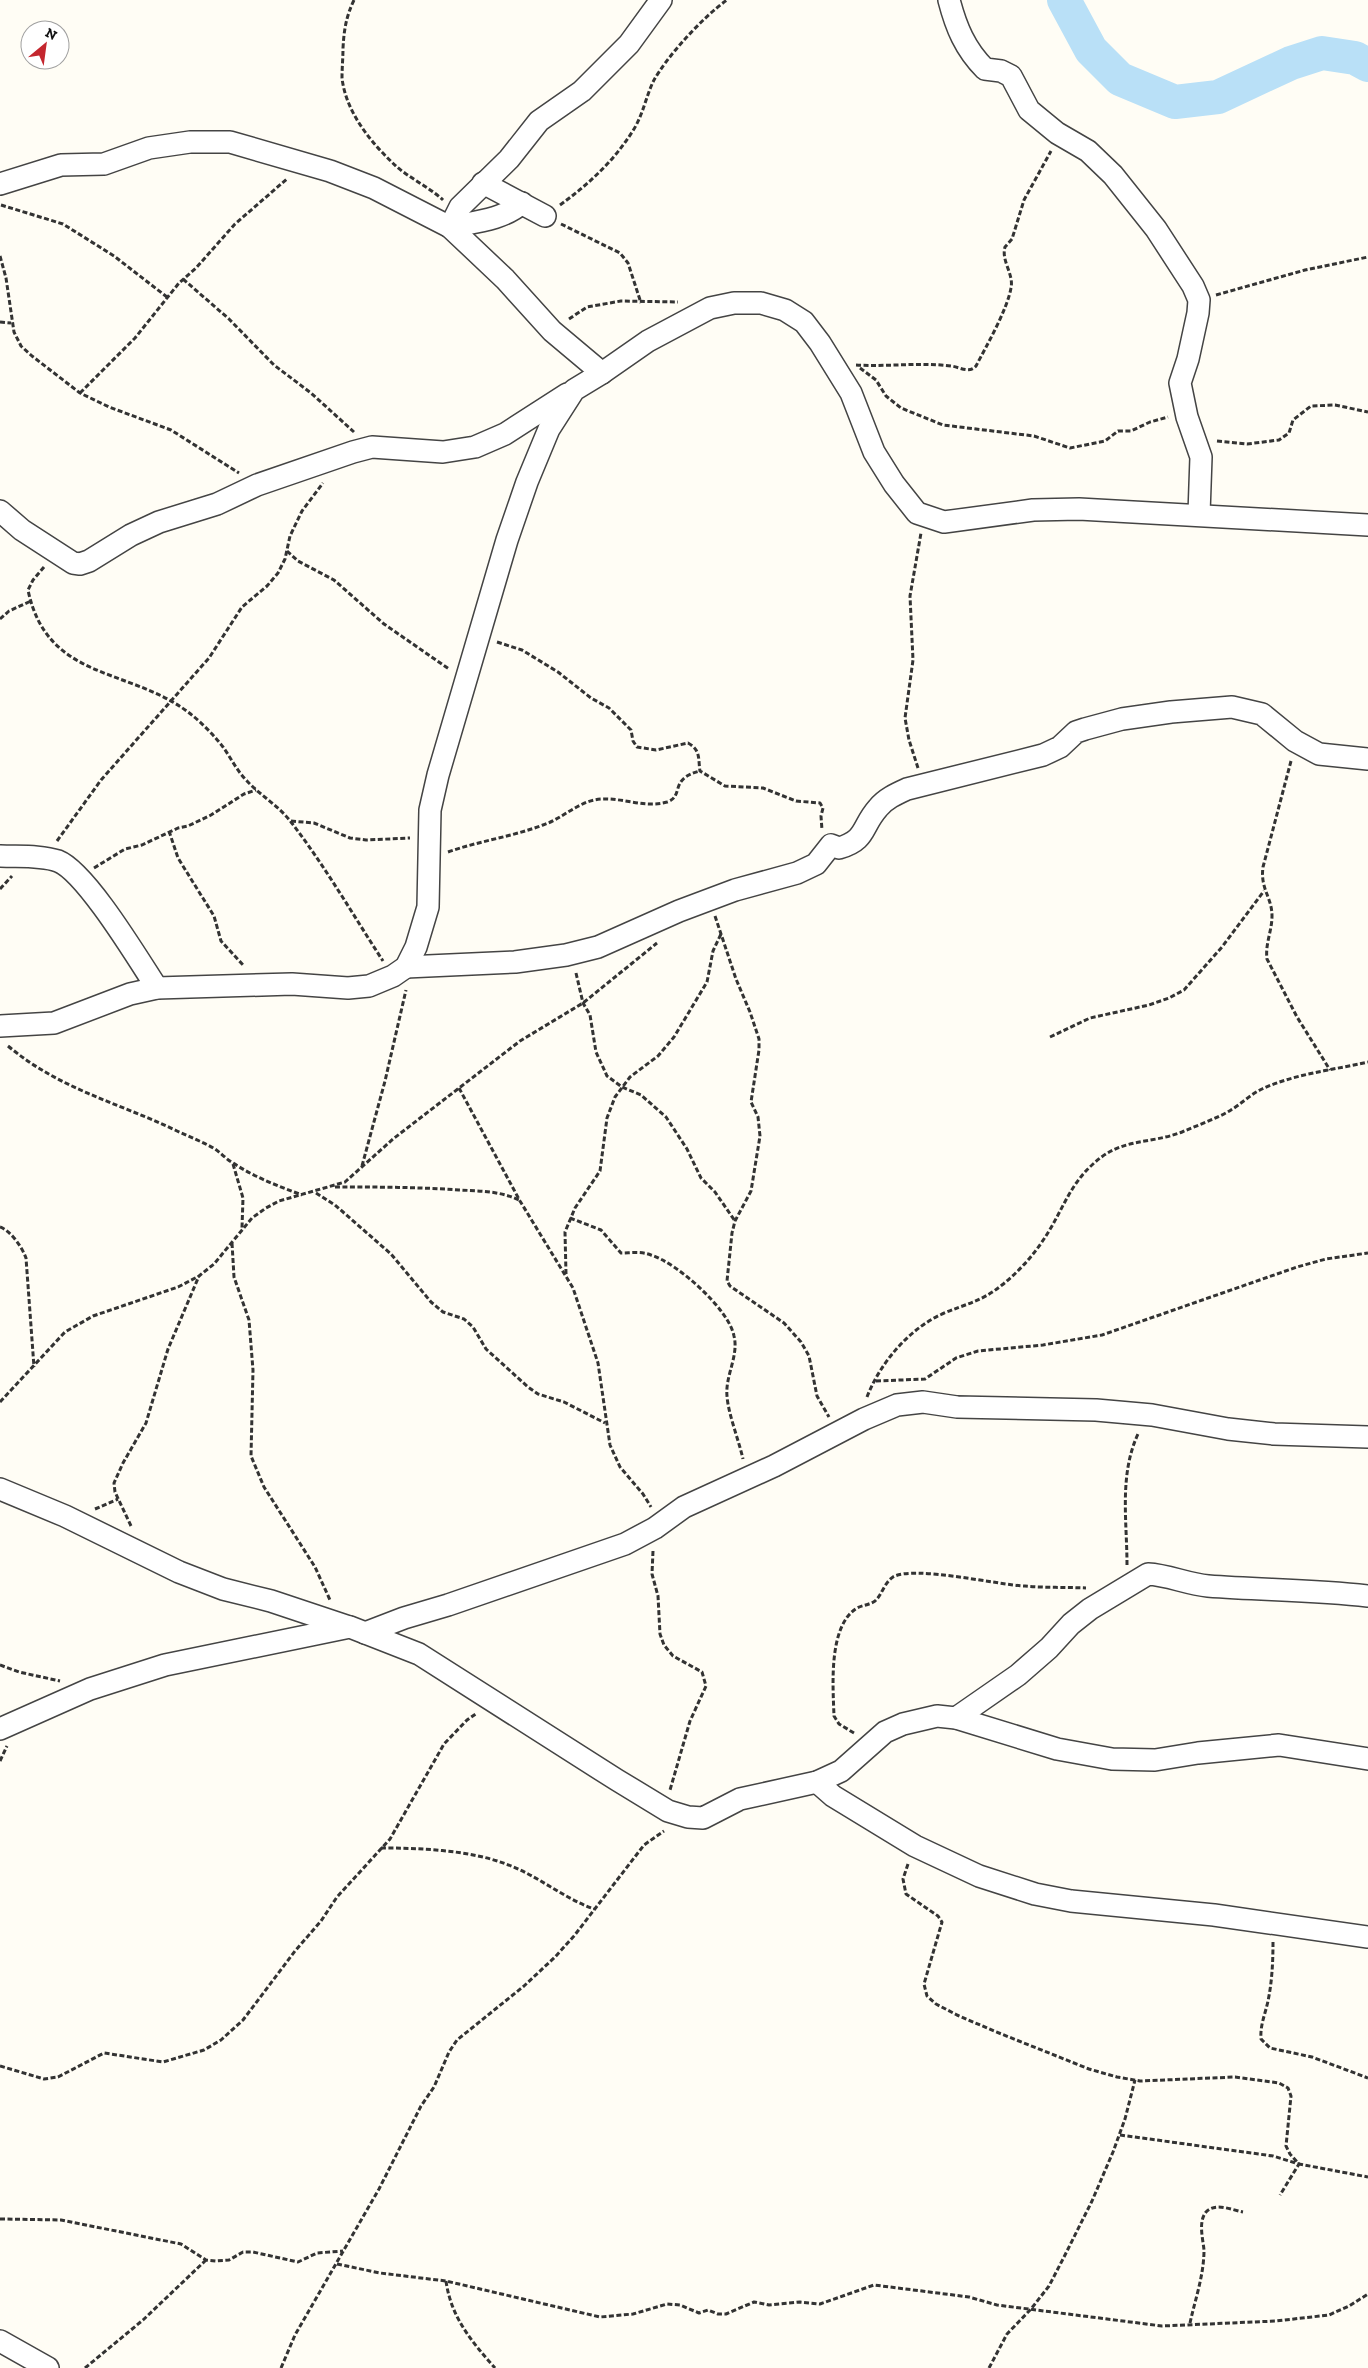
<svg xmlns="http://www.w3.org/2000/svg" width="1368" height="2368" viewBox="0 0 1368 2368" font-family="'Zilla Slab',serif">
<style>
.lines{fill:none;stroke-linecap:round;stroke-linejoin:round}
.river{stroke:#b9e0f7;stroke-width:34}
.street-casing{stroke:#444;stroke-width:24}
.path{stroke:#333;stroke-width:3;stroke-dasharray:5 2.5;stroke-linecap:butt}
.street{stroke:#fff;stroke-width:21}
</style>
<rect width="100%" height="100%" fill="#fffdf5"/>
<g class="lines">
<polyline class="river" points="1064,0 1091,50 1120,79 1175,102 1218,97 1291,63 1322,53 1355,58 1368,65"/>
<g class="street-casing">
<g id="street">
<path d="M949,0C956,27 965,49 985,69L1001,71L1011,76L1029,110L1057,133L1088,151L1113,175L1156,229L1193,286L1199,300L1198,313L1188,359L1180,383L1187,417L1201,457L1199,514"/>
<polyline points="483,183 545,216"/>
<polyline points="0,184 61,165 104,164 149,148 190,142 230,142 330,171 374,188 450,227 505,279 552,331 602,373"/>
<polyline points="450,227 460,207 509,159 539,121 582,91 629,44 661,0"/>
<path d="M450,227C474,222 503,220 522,203"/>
<polyline points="0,511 22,530 73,563 80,564 89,561 131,535 159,522 217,504 257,485 353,452 372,447 443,452 475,447 505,434 567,394"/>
<path d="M0,856C18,857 40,855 58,861C86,872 138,959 157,988"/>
<path d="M406,967L515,962L566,955L598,947L679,911L735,890L797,873L816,864L831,845L839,848C867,840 861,827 878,808C885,799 896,794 907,789L1043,755L1060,747L1076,732L1085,729L1122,719L1171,712L1232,707L1262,714L1295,741L1319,754L1368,759"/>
<polyline points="0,1026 54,1023 130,994 157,988 292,984 348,988 369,986 393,976 406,967 416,947 428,907 430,810 438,775 507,540 527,482 549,429 574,390 602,373 648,341 710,308 734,303 761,303 785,310 804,322 820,343 851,393 874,452 894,484 917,513 944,522 1033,510 1079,509 1368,525"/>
<polyline points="0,1489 65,1516 179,1572 223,1589 271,1601 349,1627"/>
<polyline points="365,1633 404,1618 448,1605 625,1544 655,1528 684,1507 774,1466 864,1419 897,1405 923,1402 957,1407 1096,1410 1152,1415 1228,1429 1274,1434 1368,1437"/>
<path d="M956,1718L1018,1675L1049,1648L1071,1624L1090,1609L1148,1574C1168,1575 1187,1584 1208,1586C1261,1590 1315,1590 1368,1596"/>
<polyline points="0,1729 90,1689 165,1665 350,1627 419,1654 617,1780 668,1811 688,1817 703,1818 740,1799 817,1782 841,1771 885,1732 903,1724 937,1716 956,1718 1057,1749 1112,1759 1155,1760 1198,1753 1279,1745 1368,1759"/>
<polyline points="817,1782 833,1796 915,1846 979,1876 1035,1894 1071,1901 1214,1915 1368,1937"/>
<polyline points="0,2341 48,2368"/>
</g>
</g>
<g class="path">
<path d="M354,0C346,17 344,30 343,48C343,58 342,68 342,78C346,113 372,144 397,167C411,179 429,187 443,200"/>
<polyline points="1,205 63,224 114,256 167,297"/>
<path d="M560,205C589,184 615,160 634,129C643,114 646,97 653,82C666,57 704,16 727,0"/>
<polyline points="561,224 620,253 628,263 641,303"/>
<polyline points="0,256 6,278 14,332 21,346 32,356 80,393 109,407 171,430 239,473"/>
<polyline points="183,279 229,319 274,365 311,393 354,432"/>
<polyline points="1216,295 1305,270 1368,257"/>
<polyline points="569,319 587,307 621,301 678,302"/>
<polyline points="0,322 11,323"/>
<path d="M856,365C888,367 919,362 951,366C960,367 969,374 976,366C987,345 1007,310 1011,288C1014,274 1001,261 1005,247L1012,239L1024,200L1051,151"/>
<polyline points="860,368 876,380 886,396 901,408 943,425 1034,436 1070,448 1105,441 1118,431 1131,431 1150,422 1168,417"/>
<polyline points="80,393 135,338 179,283 196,268 235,224 288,178"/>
<polyline points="1217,441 1247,444 1279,440 1289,433 1293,420 1311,406 1335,405 1368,412"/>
<polyline points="287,551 298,561 334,580 384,624 449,669"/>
<path d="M44,567L33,580L28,590C47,681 128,667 188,712C201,722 213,734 223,747C231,758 237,771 247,781C261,796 279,806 291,822C325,866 353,915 383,961"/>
<polyline points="0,619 9,611 31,601"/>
<path d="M497,642L522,650L558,672L591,698L609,708L631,730L633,741L637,747L656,750L688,743C701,750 698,759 700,771L725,786L763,788L796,801L820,803L823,808L821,816L822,830"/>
<path d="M1291,761L1263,867C1260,889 1272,897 1272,916C1272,931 1265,944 1267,959L1297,1017L1330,1070"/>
<polyline points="918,768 909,740 905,718 913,660 910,596 921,533"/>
<polyline points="291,821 314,823 350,838 366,840 410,838"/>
<polyline points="169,831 178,858 214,916 221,941 243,965"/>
<polyline points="57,841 101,780 209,658 242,607 267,586 278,573 285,559 290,536 302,511 323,483"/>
<path d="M448,852C479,841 511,837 543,825C561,819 576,804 594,800C617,795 643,809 667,802C685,796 668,779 700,771"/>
<polyline points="94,868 125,849 142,845 178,828 188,826 211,815 244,794 256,790"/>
<polyline points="0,889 12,876"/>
<polyline points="715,916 736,979 750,1012 759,1039 759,1050 751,1102 758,1117 760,1136 751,1191 735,1221 732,1233 727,1281 730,1286 784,1323 801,1342 809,1356 817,1396 829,1417"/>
<polyline points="576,973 583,1003 590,1015 596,1052 607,1076 622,1087 641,1095 666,1117 687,1149 701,1178 715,1192 735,1221"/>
<polyline points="1050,1037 1090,1018 1149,1005 1169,998 1184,990 1222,947 1264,891"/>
<path d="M8,1046C61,1090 117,1102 177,1131C190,1137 203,1142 215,1149C221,1153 226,1159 233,1163C254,1177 278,1186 302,1195"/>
<polyline points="459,1088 520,1201 573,1288 598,1363 610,1445 620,1467 643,1494 651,1507"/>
<polyline points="233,1164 243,1198 242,1228"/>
<polyline points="362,1166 385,1081 406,990"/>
<path d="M335,1187C376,1187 418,1187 459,1190C480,1191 500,1191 519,1200"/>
<polyline points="316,1193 335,1205 391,1254 431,1302 443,1312 464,1319 473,1327 486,1349 528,1387 538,1394 564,1402 605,1423"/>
<path d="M570,1218L601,1230L621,1253C631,1253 641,1251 651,1255C677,1263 729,1309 734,1336C739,1356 725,1376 727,1396C728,1413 739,1441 743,1459"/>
<path d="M0,1227C11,1231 22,1247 26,1258L34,1367"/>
<polyline points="232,1243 234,1277 249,1320 253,1370 251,1456 264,1487 315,1567 330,1600"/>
<polyline points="566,1274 565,1232 575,1208 600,1171 607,1118 615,1097 630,1077 658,1056 674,1037 707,982 713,951 721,934"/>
<polyline points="876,1381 925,1379 956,1358 978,1351 1043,1345 1102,1335 1297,1267 1326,1259 1368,1253"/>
<path d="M867,1397C880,1363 909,1329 942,1314C965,1304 981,1302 1002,1285C1021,1270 1037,1251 1049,1231C1063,1208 1071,1184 1092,1165C1121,1137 1148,1145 1182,1132C1198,1125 1216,1119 1231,1110C1241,1104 1251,1094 1262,1089C1294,1074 1333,1070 1368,1062"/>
<polyline points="0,1402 65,1332 93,1316 178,1287 199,1276 214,1264 252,1218 266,1208 279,1201 345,1182 393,1139 520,1041 583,1003 657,943"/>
<polyline points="95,1509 118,1499"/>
<polyline points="131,1526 115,1492 114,1483 123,1463 146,1423 168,1349 199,1276"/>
<polyline points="653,1551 652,1574 658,1596 660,1634 664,1645 673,1656 702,1672 706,1686 690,1721 670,1790"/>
<path d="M1127,1565C1127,1521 1119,1475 1138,1434"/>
<polyline points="0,1665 19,1672 60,1681"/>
<path d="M854,1733L839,1724L834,1716C833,1686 828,1626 857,1608C863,1605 869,1605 875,1601C882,1595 884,1583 893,1577C913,1565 998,1585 1025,1586C1045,1588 1066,1587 1086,1588"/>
<polyline points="0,1761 7,1746"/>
<path d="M381,1848C420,1848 469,1850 506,1864C537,1875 563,1898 594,1909"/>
<polyline points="908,1864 903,1879 906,1894 938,1916 942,1922 924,1984 927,1996 936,2004 957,2015 994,2031 1089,2069 1117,2077 1140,2081 1235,2077 1279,2083 1288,2088 1291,2096 1286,2146 1290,2154 1299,2164 1368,2177"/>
<path d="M1273,1942C1273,1962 1272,1982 1268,2001C1265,2015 1260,2025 1261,2039L1270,2048L1312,2057L1368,2078"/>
<polyline points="0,2066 44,2079 58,2077 104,2053 163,2062 204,2050 221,2040 243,2020 295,1951 321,1921 337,1897 390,1839 444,1744 467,1720 477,1713"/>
<polyline points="1120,2135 1273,2156 1299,2164 1280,2195"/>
<polyline points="0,2219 61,2220 181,2244 206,2260 216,2261 229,2260 243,2252 253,2252 298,2262 317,2253 343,2251"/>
<polyline points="337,2264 380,2273 446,2281 600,2317 633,2314 667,2304 680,2305 699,2313 708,2310 718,2314 726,2314 754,2302 769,2305 800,2302 820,2304 874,2285 969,2297 997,2305 1162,2326 1276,2321 1329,2315 1349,2306 1368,2294"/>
<path d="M446,2281C451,2317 471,2341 495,2368"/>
<path d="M1190,2323C1195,2300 1204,2275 1204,2250C1203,2239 1198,2222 1206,2212C1215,2202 1232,2210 1243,2212"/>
<polyline points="85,2368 143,2320 206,2260"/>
<polyline points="281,2368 295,2335 379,2189 421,2106 434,2087 449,2052 457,2040 524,1986 555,1957 574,1936 644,1845 664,1831"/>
<polyline points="989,2368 1007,2334 1031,2309 1049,2286 1064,2257 1092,2201 1113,2152 1125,2119 1135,2080"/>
</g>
<use href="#street" class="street"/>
</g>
<g transform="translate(45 45) rotate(29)"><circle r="24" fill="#ffffff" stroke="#a0a0a0"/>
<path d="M0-4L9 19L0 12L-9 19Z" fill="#c4262e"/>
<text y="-8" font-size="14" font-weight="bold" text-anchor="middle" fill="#111111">N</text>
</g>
</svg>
